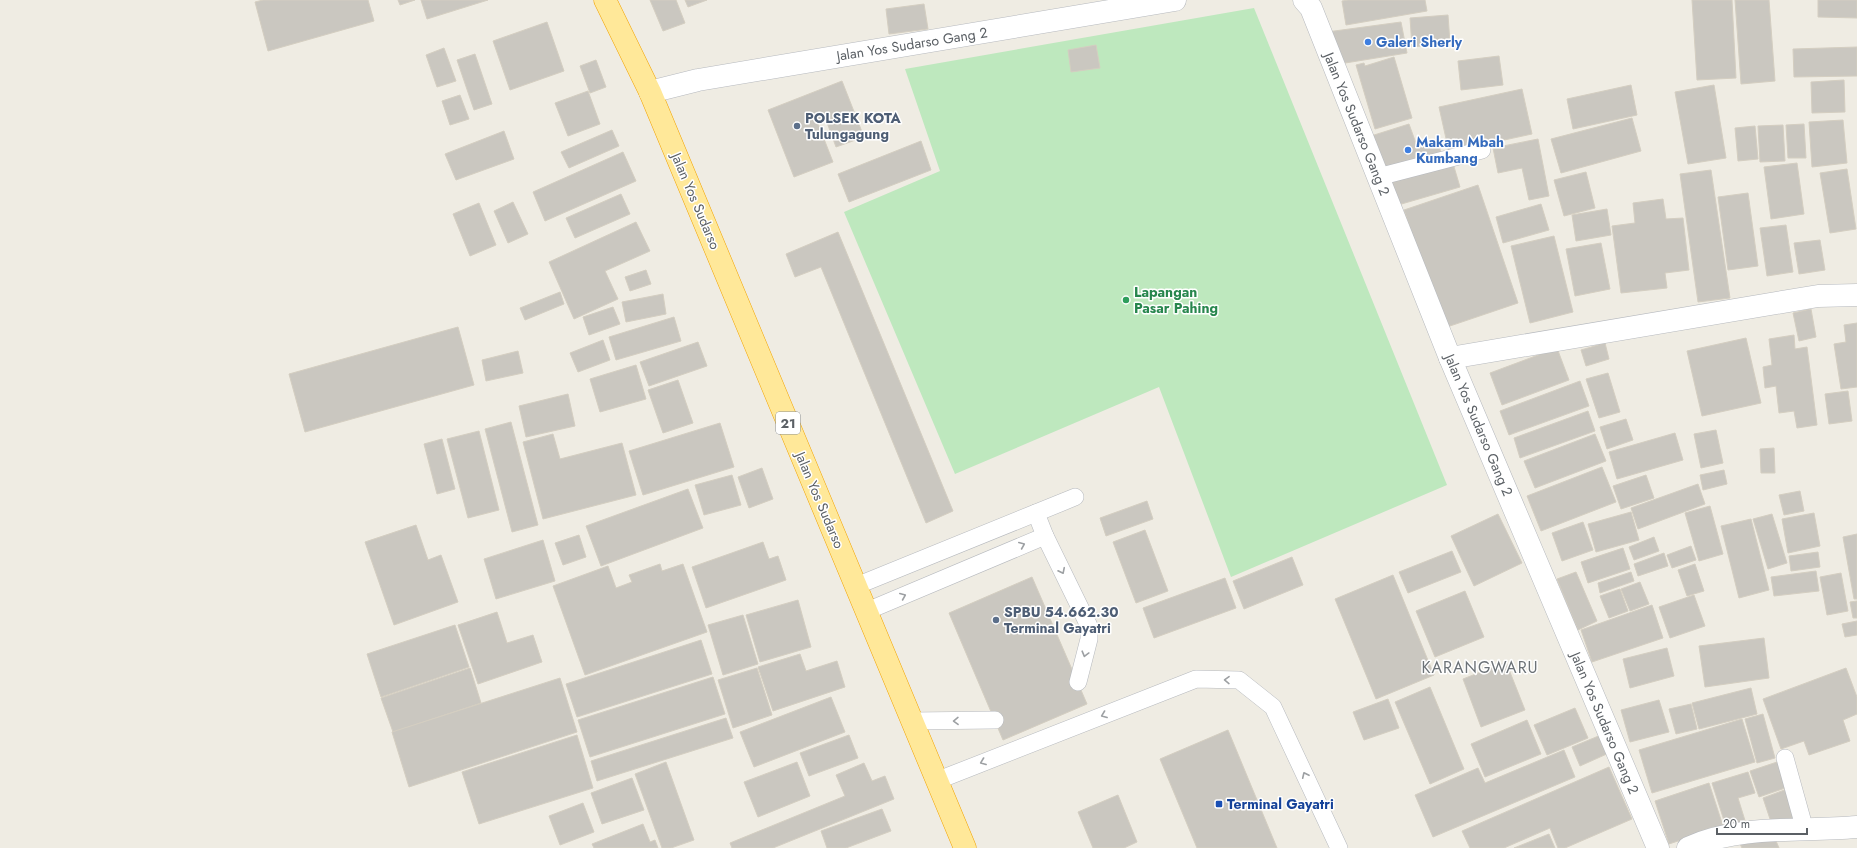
<svg xmlns="http://www.w3.org/2000/svg" width="1857" height="848" viewBox="0 0 1857 848" font-family="Jost,sans-serif">
<style>
.green{fill:#bee8be}
.building{fill:#cac7c0;stroke:#d4cec1}
.lines{fill:none;stroke-linecap:round;stroke-linejoin:round}
.service-casing{stroke:#b6b9be;stroke-width:18}
.minor-casing{stroke:#b6b9be;stroke-width:23}
.trunk-casing{stroke:#f2a300;stroke-width:23}
.service{stroke:#fff;stroke-width:17}
.minor{stroke:#fff;stroke-width:22}
.trunk{stroke:#ffe899;stroke-width:22}
.oneway{stroke:#9da0a3}
.shop-dot{fill:#3f7fe0;stroke:#fff;stroke-width:1.5}
.service-dot{fill:#5c6f8a;stroke:#fff;stroke-width:1.5}
.leisure-dot{fill:#2e9e5b;stroke:#fff;stroke-width:1.5}
.transit-dot{fill:#1a4fb4;stroke:#fff;stroke-width:1.5}
.labels{text-anchor:middle;dominant-baseline:central;stroke-width:3;stroke-linejoin:round;paint-order:stroke}
.shield{fill:#fff;stroke:#8c9093;stroke-width:1}
.shield-label{font-size:13px;font-weight:bold;fill:#5b6065}
.shop-label{font-size:14px;font-weight:bold;fill:#366cbe;stroke:#fff;text-anchor:start}
.street-label{font-size:14px;fill:#5b6065;stroke:#fff}
.service-label{font-size:14px;font-weight:bold;fill:#4e5e75;stroke:#fff;text-anchor:start}
.leisure-label{font-size:14px;font-weight:bold;fill:#27864d;stroke:#fff;text-anchor:start}
.transit-label{font-size:14px;font-weight:bold;fill:#164399;stroke:#fff;text-anchor:start}
.quarter-label{font-size:16px;letter-spacing:1px;fill:#6c7277;stroke:#fff}
</style>
<rect width="100%" height="100%" fill="#efece3"/>
<polygon class="green" points="1254,8 1447,485 1231,577 1159,387 955,474 844,212 940,171 905,69"/>
<g class="building">
<polygon points="263,0 368,0 374,21 268,51 255,2"/>
<polygon points="398,0 415,0 400,5"/>
<polygon points="421,0 488,0 427,19"/>
<polygon points="650,0 676,0 685,23 663,31"/>
<polygon points="685,0 707,0 688,7"/>
<polygon points="1348,0 1425,0 1427,11 1346,25 1342,1"/>
<polygon points="1692,0 1732,0 1736,78 1697,80"/>
<polygon points="1735,0 1769,0 1775,81 1741,84"/>
<polygon points="1818,0 1857,0 1857,18 1818,17"/>
<polygon points="924,4 928,29 889,34 886,9"/>
<polygon points="1448,15 1450,43 1412,47 1410,18"/>
<polygon points="547,22 564,71 510,90 493,41"/>
<polygon points="1401,22 1407,53 1339,64 1327,32"/>
<polygon points="1096,45 1100,68 1071,72 1068,50"/>
<polygon points="1857,47 1857,76 1794,77 1793,49"/>
<polygon points="444,48 456,81 437,87 426,55"/>
<polygon points="475,54 492,104 474,110 457,60"/>
<polygon points="1499,56 1503,85 1461,90 1458,61"/>
<polygon points="1394,57 1412,118 1375,129 1356,65 1364,63 1365,66"/>
<polygon points="596,60 606,87 590,93 580,66"/>
<polygon points="1844,80 1845,112 1812,113 1811,82"/>
<polygon points="842,81 864,137 836,147 825,117 817,121 833,162 794,177 768,110"/>
<polygon points="1631,85 1637,115 1573,129 1567,99"/>
<polygon points="1714,85 1726,158 1688,164 1675,92"/>
<polygon points="1522,89 1532,134 1449,152 1439,107"/>
<polygon points="588,91 600,124 568,136 555,103"/>
<polygon points="460,95 469,119 450,125 442,101"/>
<polygon points="1632,118 1641,151 1561,173 1551,139"/>
<polygon points="1843,120 1847,163 1812,167 1809,122"/>
<polygon points="1409,124 1417,146 1437,139 1441,153 1383,173 1371,136"/>
<polygon points="1804,124 1806,158 1788,158 1786,125"/>
<polygon points="1783,125 1785,161 1760,162 1758,126"/>
<polygon points="1755,126 1758,159 1738,161 1735,128"/>
<polygon points="612,130 619,146 569,168 561,152"/>
<polygon points="504,131 514,159 456,180 445,154"/>
<polygon points="1538,139 1549,196 1529,200 1522,168 1498,173 1493,148"/>
<polygon points="921,141 931,170 849,202 838,174"/>
<polygon points="623,152 636,181 545,221 533,192"/>
<polygon points="1452,160 1460,187 1398,205 1390,178"/>
<polygon points="1797,163 1804,214 1771,219 1764,167"/>
<polygon points="1847,169 1856,229 1830,233 1820,173"/>
<polygon points="1711,170 1730,298 1698,302 1680,174"/>
<polygon points="1586,172 1595,208 1564,216 1554,180"/>
<polygon points="1478,185 1518,303 1444,328 1404,210"/>
<polygon points="1748,193 1758,266 1728,270 1718,197"/>
<polygon points="621,194 630,214 575,238 566,218"/>
<polygon points="1663,199 1666,219 1683,218 1689,270 1665,273 1667,288 1621,293 1612,226 1635,223 1633,203"/>
<polygon points="513,202 528,234 508,243 494,211"/>
<polygon points="479,203 496,245 470,256 453,214"/>
<polygon points="1541,204 1549,230 1503,243 1496,217"/>
<polygon points="1607,209 1611,235 1576,241 1572,215"/>
<polygon points="636,222 650,251 605,271 618,299 574,319 549,262"/>
<polygon points="1786,225 1793,272 1767,276 1760,228"/>
<polygon points="838,232 953,511 926,523 821,267 795,277 786,254"/>
<polygon points="1554,236 1573,312 1530,323 1511,246"/>
<polygon points="1820,240 1825,270 1799,274 1794,243"/>
<polygon points="1601,243 1610,289 1575,296 1566,249"/>
<polygon points="646,270 651,284 630,291 625,277"/>
<polygon points="560,292 564,304 525,320 520,308"/>
<polygon points="663,294 666,314 626,322 622,302"/>
<polygon points="613,307 620,324 589,335 583,317"/>
<polygon points="1811,309 1816,337 1799,341 1793,313"/>
<polygon points="674,317 681,341 616,360 609,337"/>
<polygon points="1857,323 1857,387 1841,389 1834,344 1846,342 1844,325"/>
<polygon points="458,327 474,385 305,432 289,374"/>
<polygon points="1794,335 1795,349 1807,347 1817,425 1797,428 1794,411 1779,413 1776,386 1765,388 1763,367 1772,365 1769,339"/>
<polygon points="1746,338 1761,403 1702,416 1687,351"/>
<polygon points="603,340 610,360 578,372 570,353"/>
<polygon points="698,342 707,366 649,386 640,362"/>
<polygon points="1605,343 1609,359 1586,366 1581,350"/>
<polygon points="1557,348 1569,380 1502,405 1490,373"/>
<polygon points="518,351 523,373 486,381 482,360"/>
<polygon points="636,365 646,399 600,412 590,379"/>
<polygon points="1608,373 1620,412 1599,418 1586,379"/>
<polygon points="678,380 693,423 663,433 648,390"/>
<polygon points="1580,381 1589,406 1509,435 1500,411"/>
<polygon points="1848,391 1852,421 1829,424 1825,394"/>
<polygon points="568,394 575,426 526,437 519,406"/>
<polygon points="1588,411 1595,431 1520,458 1514,438"/>
<polygon points="1626,419 1633,440 1607,449 1600,427"/>
<polygon points="511,422 538,525 512,532 485,429"/>
<polygon points="720,423 734,467 643,495 629,451"/>
<polygon points="1716,430 1723,463 1701,468 1694,434"/>
<polygon points="479,431 499,510 468,518 447,439"/>
<polygon points="1675,433 1683,460 1617,479 1609,452"/>
<polygon points="553,434 560,459 622,443 636,495 543,519 523,442"/>
<polygon points="1595,434 1606,461 1535,488 1524,461"/>
<polygon points="442,439 455,489 437,494 424,444"/>
<polygon points="1774,448 1775,473 1761,473 1760,449"/>
<polygon points="1602,467 1616,502 1541,531 1527,496"/>
<polygon points="762,468 773,499 749,508 738,477"/>
<polygon points="1724,470 1727,484 1703,490 1700,475"/>
<polygon points="732,475 741,505 704,515 695,485"/>
<polygon points="1646,475 1654,498 1621,509 1613,486"/>
<polygon points="1698,484 1705,504 1638,529 1631,508"/>
<polygon points="688,489 703,528 601,566 586,526"/>
<polygon points="1800,491 1804,511 1784,515 1779,495"/>
<polygon points="1147,501 1153,519 1106,536 1100,518"/>
<polygon points="1710,506 1723,554 1699,561 1685,513"/>
<polygon points="1631,512 1639,540 1596,552 1588,524"/>
<polygon points="1814,513 1820,546 1788,553 1782,519"/>
<polygon points="1498,514 1522,563 1474,586 1451,536"/>
<polygon points="1772,514 1787,563 1768,569 1753,519"/>
<polygon points="1751,519 1769,590 1739,598 1721,526"/>
<polygon points="1583,522 1593,550 1562,561 1552,533"/>
<polygon points="416,525 428,560 441,555 458,602 394,625 365,542"/>
<polygon points="1145,530 1168,591 1136,603 1113,542"/>
<polygon points="1857,534 1857,599 1854,599 1843,537"/>
<polygon points="579,535 586,557 563,565 555,543"/>
<polygon points="1654,537 1659,551 1634,560 1629,547"/>
<polygon points="543,540 555,581 496,599 484,559"/>
<polygon points="763,542 769,559 778,556 786,580 706,608 692,567"/>
<polygon points="1691,546 1696,560 1672,568 1667,555"/>
<polygon points="1623,548 1630,569 1588,583 1581,562"/>
<polygon points="1452,551 1461,572 1408,593 1399,572"/>
<polygon points="1818,552 1820,567 1791,571 1789,556"/>
<polygon points="1664,553 1668,566 1638,576 1634,564"/>
<polygon points="1292,557 1303,585 1244,609 1233,581"/>
<polygon points="660,564 662,571 683,564 707,632 585,675 553,586 608,566 616,588 632,582 629,575"/>
<polygon points="1695,564 1704,591 1687,596 1678,570"/>
<polygon points="1816,571 1819,591 1774,596 1771,577"/>
<polygon points="1576,572 1597,621 1578,630 1557,579"/>
<polygon points="1631,572 1634,581 1600,593 1598,583"/>
<polygon points="1841,573 1848,611 1827,615 1820,577"/>
<polygon points="1393,575 1434,675 1376,699 1335,599"/>
<polygon points="1032,577 1087,704 1003,740 949,613"/>
<polygon points="1225,578 1236,608 1154,638 1143,608"/>
<polygon points="1640,582 1649,604 1630,611 1621,589"/>
<polygon points="1620,589 1628,611 1609,618 1600,596"/>
<polygon points="1465,591 1484,637 1435,657 1416,611"/>
<polygon points="1694,595 1705,626 1670,638 1659,607"/>
<polygon points="798,600 811,647 760,662 746,615"/>
<polygon points="1857,601 1857,618 1853,618 1850,602"/>
<polygon points="1652,605 1663,638 1592,662 1581,630"/>
<polygon points="497,612 507,643 533,635 542,662 478,684 458,625"/>
<polygon points="743,615 758,664 723,675 708,625"/>
<polygon points="1857,621 1857,635 1845,637 1842,624"/>
<polygon points="455,625 469,667 381,697 367,654"/>
<polygon points="1764,638 1769,678 1705,687 1699,646"/>
<polygon points="701,640 712,674 577,717 566,684"/>
<polygon points="1667,648 1674,676 1630,688 1623,659"/>
<polygon points="800,654 806,671 837,661 845,687 773,711 758,667"/>
<polygon points="1506,662 1525,710 1481,727 1463,679"/>
<polygon points="470,668 481,703 393,732 381,698"/>
<polygon points="757,668 772,715 733,728 718,680"/>
<polygon points="1846,668 1857,697 1857,714 1843,720 1850,741 1809,755 1804,741 1781,749 1763,699"/>
<polygon points="713,677 725,714 590,757 578,720"/>
<polygon points="560,678 577,732 409,787 392,732"/>
<polygon points="1430,687 1464,769 1430,784 1395,702"/>
<polygon points="1751,688 1757,714 1699,729 1692,703"/>
<polygon points="831,697 845,732 754,767 740,732"/>
<polygon points="1388,699 1399,728 1364,740 1353,712"/>
<polygon points="1659,700 1669,732 1630,742 1621,710"/>
<polygon points="1691,704 1697,729 1676,734 1669,709"/>
<polygon points="1575,708 1588,738 1547,755 1534,725"/>
<polygon points="1763,714 1775,758 1757,763 1745,719"/>
<polygon points="726,718 733,738 597,781 591,761"/>
<polygon points="1742,719 1755,762 1652,793 1639,750"/>
<polygon points="1527,720 1541,754 1485,777 1471,744"/>
<polygon points="1228,730 1277,848 1197,848 1160,759"/>
<polygon points="577,735 593,788 479,824 462,772"/>
<polygon points="849,735 858,758 809,776 800,753"/>
<polygon points="1601,735 1609,753 1580,766 1572,747"/>
<polygon points="1564,750 1575,777 1433,837 1415,795 1478,768 1485,783"/>
<polygon points="1783,760 1791,786 1759,797 1750,771"/>
<polygon points="666,762 694,840 671,848 662,848 635,774"/>
<polygon points="797,762 810,796 758,817 744,782"/>
<polygon points="864,763 872,781 885,776 894,799 773,848 732,848 730,843 845,796 836,775"/>
<polygon points="1609,767 1632,819 1565,848 1558,848 1550,828 1504,848 1470,848 1462,831"/>
<polygon points="1748,772 1755,793 1738,798 1747,827 1728,833 1712,783"/>
<polygon points="632,778 644,810 602,824 591,793"/>
<polygon points="1709,783 1723,826 1669,844 1655,801"/>
<polygon points="1787,789 1797,820 1773,828 1763,798"/>
<polygon points="1118,795 1137,842 1124,848 1093,848 1078,812"/>
<polygon points="583,803 594,832 560,845 549,816"/>
<polygon points="882,809 891,831 846,848 827,848 821,831"/>
<polygon points="643,824 650,842 655,840 658,848 594,848 592,844"/>
<polygon points="1771,829 1779,848 1742,848 1739,842"/>
<polygon points="1549,834 1555,848 1514,848"/>
</g>
<g class="lines">
<g class="service-casing">
<g id="service">
<polyline points="1378,177 1482,150"/>
<polyline points="1036,513 1045,536 1089,626 1089,639 1078,682"/>
<polyline points="856,586 1075,497"/>
<polyline points="867,611 1045,536"/>
<polyline points="912,721 995,720"/>
<polyline points="1785,758 1805,830"/>
<polyline points="936,781 1196,679 1239,680 1273,707 1339,848"/>
</g>
</g>
<g class="minor-casing">
<g id="minor">
<polyline points="1304,0 1311,8 1450,358 1658,848"/>
<polyline points="650,92 698,80 1175,0"/>
<polyline points="1450,358 1818,296 1857,295"/>
<path d="M1688,848C1741,824 1800,832 1857,827"/>
</g>
</g>
<g class="trunk-casing">
<polyline id="trunk" points="605,0 650,92 965,848"/>
</g>
<use href="#service" class="service"/>
<use href="#minor" class="minor"/>
<use href="#trunk" class="trunk"/>
</g>
<defs><path id="oneway-chevron" d="M-2-3.5L2.5 0L-2 3.5" fill="none" stroke-width="1.6" stroke-linecap="round" stroke-linejoin="round"/></defs>
<g class="oneway">
<use href="#oneway-chevron" transform="translate(1022 545) rotate(-23)"/>
<use href="#oneway-chevron" transform="translate(1062 571) rotate(64)"/>
<use href="#oneway-chevron" transform="translate(903 596) rotate(-23)"/>
<use href="#oneway-chevron" transform="translate(1085 654) rotate(105)"/>
<use href="#oneway-chevron" transform="translate(1227 680) rotate(-179)"/>
<use href="#oneway-chevron" transform="translate(1104 715) rotate(159)"/>
<use href="#oneway-chevron" transform="translate(956 721) rotate(179)"/>
<use href="#oneway-chevron" transform="translate(983 762) rotate(159)"/>
<use href="#oneway-chevron" transform="translate(1305 775) rotate(-115)"/>
</g>
<g class="shop-dot">
<circle cx="1368" cy="42" r="4"/>
<circle cx="1408" cy="150" r="4"/>
</g>
<g class="service-dot">
<circle cx="797" cy="126" r="4"/>
<circle cx="996" cy="620" r="4"/>
</g>
<circle class="leisure-dot" cx="1126" cy="300" r="4"/>
<rect class="transit-dot" x="1215" y="800" width="8" height="8" rx="2"/>
<g class="labels">
<rect class="shield" x="776" y="412" width="24" height="22" rx="3"/>
<g class="shield-label">
<text x="788" y="423">21</text>
</g>
<g class="shop-label">
<text x="1376" y="42">Galeri Sherly</text>
<text x="1416" y="142">Makam Mbah<tspan x="1416" dy="16">Kumbang</tspan></text>
</g>
<g class="street-label">
<text transform="translate(912 44) rotate(-9)">Jalan Yos Sudarso Gang 2</text>
<text transform="translate(1357 124) rotate(68)">Jalan Yos Sudarso Gang 2</text>
<text transform="translate(696 201) rotate(67)">Jalan Yos Sudarso</text>
<text transform="translate(1479 425) rotate(67)">Jalan Yos Sudarso Gang 2</text>
<text transform="translate(820 500) rotate(67)">Jalan Yos Sudarso</text>
<text transform="translate(1605 723) rotate(67)">Jalan Yos Sudarso Gang 2</text>
</g>
<g class="service-label">
<text x="805" y="118">POLSEK KOTA<tspan x="805" dy="16">Tulungagung</tspan></text>
<text x="1004" y="612">SPBU 54.662.30<tspan x="1004" dy="16">Terminal Gayatri</tspan></text>
</g>
<g class="leisure-label">
<text x="1134" y="292">Lapangan<tspan x="1134" dy="16">Pasar Pahing</tspan></text>
</g>
<g class="transit-label">
<text x="1227" y="804">Terminal Gayatri</text>
</g>
<g class="quarter-label">
<text x="1480" y="667">KARANGWARU</text>
</g>
</g>
<path d="M1717 828v6h90v-6" fill="none" stroke="#5b6065" stroke-width="2"/>
<text x="1723" y="828" font-size="12" fill="#5b6065" stroke="#ffffff" stroke-width="3" paint-order="stroke">20 m</text>
</svg>
